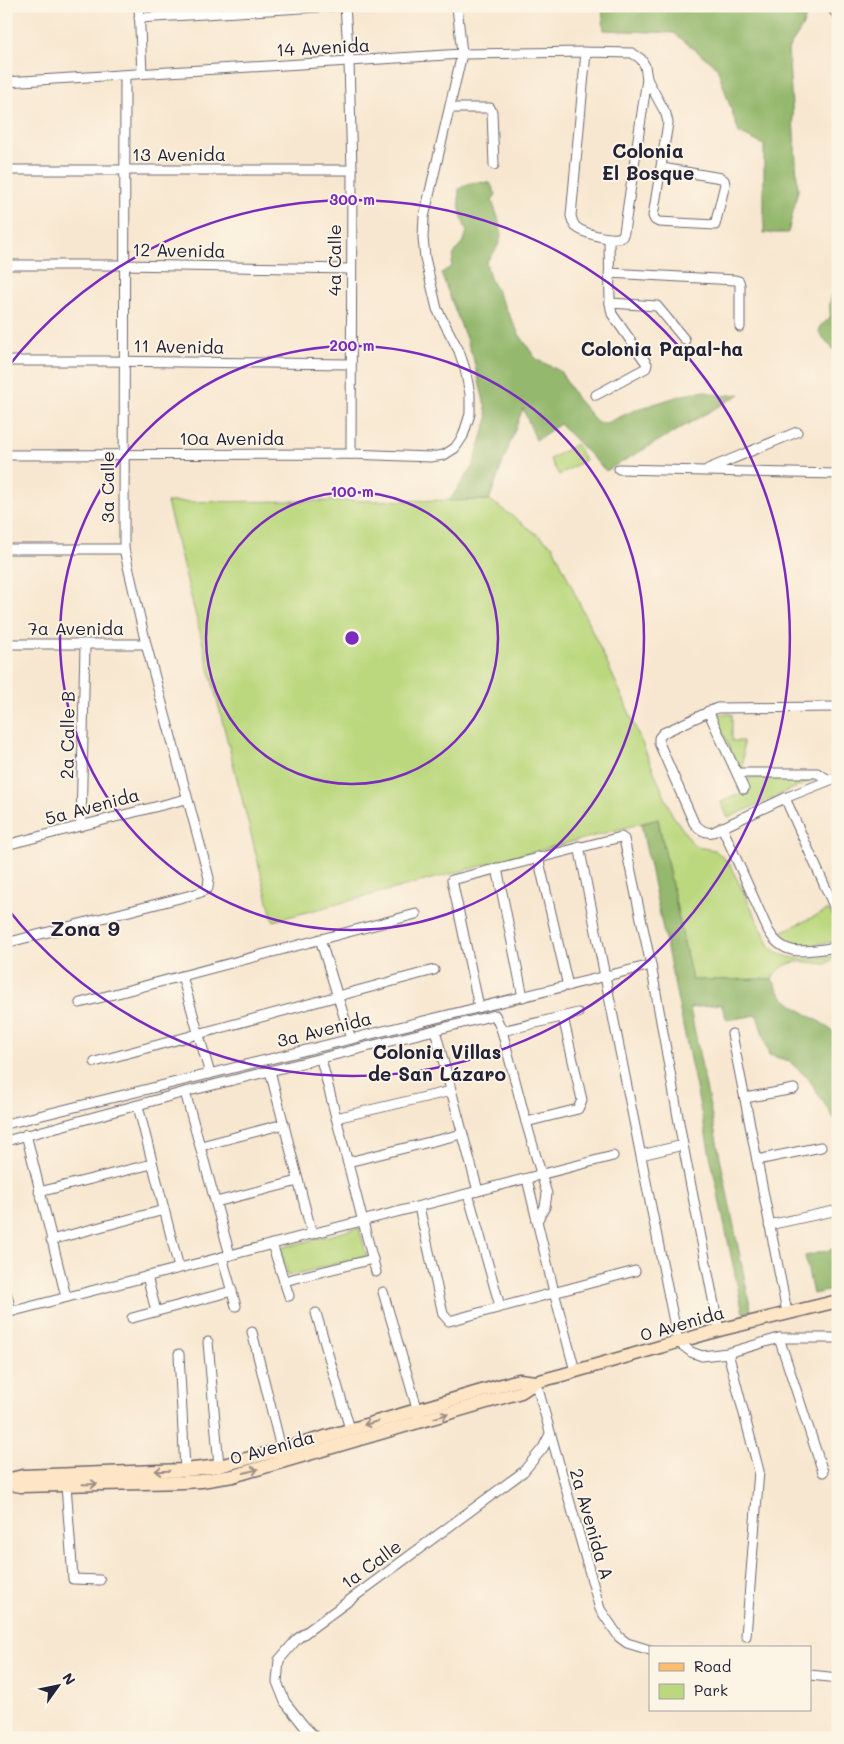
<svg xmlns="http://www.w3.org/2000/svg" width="844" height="1744" viewBox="0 0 844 1744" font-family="Mali,sans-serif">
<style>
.green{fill:#bbd87e;stroke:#6e7d5c}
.forest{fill:#94b86d;stroke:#5b6d54}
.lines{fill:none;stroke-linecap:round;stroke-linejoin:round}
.minor-casing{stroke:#6d676f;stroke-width:11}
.secondary-casing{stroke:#6d676f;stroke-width:15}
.primary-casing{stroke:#6d676f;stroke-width:16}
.minor{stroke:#fff;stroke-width:9}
.secondary{stroke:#fee5c5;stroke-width:12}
.primary{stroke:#fcbd6f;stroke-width:14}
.oneway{stroke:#9b8d87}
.ring{fill:none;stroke:#7b2cbf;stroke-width:2.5}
.labels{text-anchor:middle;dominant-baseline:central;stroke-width:4;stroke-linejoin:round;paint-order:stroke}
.street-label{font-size:18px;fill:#22223b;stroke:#fcf5e5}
.neighbourhood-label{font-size:19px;font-weight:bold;fill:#22223b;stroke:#fcf5e5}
.quarter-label{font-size:20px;font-weight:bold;fill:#22223b;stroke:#fcf5e5}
.centre{fill:#7b2cbf;stroke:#fcf5e5;stroke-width:2.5}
.ring-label{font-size:15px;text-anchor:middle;font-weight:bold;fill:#7b2cbf;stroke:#fcf5e5;stroke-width:4;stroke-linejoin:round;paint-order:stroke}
</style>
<rect width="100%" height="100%" fill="#fcf5e5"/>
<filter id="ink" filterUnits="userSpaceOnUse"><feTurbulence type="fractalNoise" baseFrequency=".02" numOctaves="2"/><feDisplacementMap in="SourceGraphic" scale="10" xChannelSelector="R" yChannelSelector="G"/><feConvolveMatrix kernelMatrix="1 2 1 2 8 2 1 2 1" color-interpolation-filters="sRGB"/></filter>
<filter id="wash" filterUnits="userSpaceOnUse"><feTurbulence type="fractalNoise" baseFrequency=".0096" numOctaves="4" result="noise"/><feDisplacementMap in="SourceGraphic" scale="20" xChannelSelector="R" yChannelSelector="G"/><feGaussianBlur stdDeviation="1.12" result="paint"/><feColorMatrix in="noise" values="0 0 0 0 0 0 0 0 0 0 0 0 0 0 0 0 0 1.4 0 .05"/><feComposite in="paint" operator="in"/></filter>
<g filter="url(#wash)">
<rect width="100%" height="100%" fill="#f8e7d0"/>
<g class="green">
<polygon points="576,444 585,460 559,475 550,459"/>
<path d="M490,500L553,546L623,698L672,814L693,844L702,848L715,850L729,863L771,948C790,964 814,957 837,956L826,964C804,962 786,956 772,979L692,980L658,819L273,921L167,502Z"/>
<polygon points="719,714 732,714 732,741 743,741 743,768 739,768 716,718"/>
<polygon points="811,776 813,777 812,780 728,818 721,802 749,790 746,782 749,778"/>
<path d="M828,910L838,923V941C820,943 788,952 777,934Z"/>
<polygon points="359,1228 367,1256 288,1276 281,1248"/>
</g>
<g class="forest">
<polygon points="602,6 809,6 802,28 788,49 798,190 788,233 764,233 764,145 739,133 717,67 674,33 604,30"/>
<path d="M477,182L490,183L496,194L492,201C502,229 508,238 486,262L490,278L519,334L536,359L560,371L577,399L597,422L606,423L638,409L683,395L704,391L721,396L740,394L606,471L560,424L536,440L523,408L489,500L449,501L473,466L488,418L473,357L441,273L451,267L454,254L462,243L467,232C461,217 458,205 459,189L468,184Z"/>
<path d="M836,286H838V355L819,333L820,326C836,315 828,316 830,302C831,297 834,291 836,286Z"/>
<path d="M658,819L692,980L772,979C775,983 777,989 780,993C795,1012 822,1018 838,1037V1125L808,1078L789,1061L769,1055L757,1015L727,1020L721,1004L690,1008L751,1311L743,1313L641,824Z"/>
<polygon points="838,1248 838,1289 813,1294 805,1256"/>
</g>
</g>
<g filter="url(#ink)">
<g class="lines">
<g class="minor-casing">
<g id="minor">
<polyline points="139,6 142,73"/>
<polyline points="345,6 349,62 352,170 351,454"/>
<polyline points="139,18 335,6"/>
<polyline points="647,79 666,114 668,123 653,216 655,220 659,222 715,225 725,184 724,180 721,178 662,168"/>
<path d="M6,82L462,54L586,52L632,53L641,59L645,66L647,79L624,232L622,237C611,241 585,234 576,227C573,224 572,220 571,216L586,52"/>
<polyline points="450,108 490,108 492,112 494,165"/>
<polyline points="6,170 352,170"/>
<polyline points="6,265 123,265 350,269"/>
<polyline points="609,273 735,280 739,281 740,285 740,327"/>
<polyline points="610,303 657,306 685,340"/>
<polyline points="6,361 103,361 351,364"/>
<polyline points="596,395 646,368 647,364 612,314 610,303 609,238"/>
<polyline points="6,455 351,454 430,457 444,455 455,448 463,436 470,414 470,394 465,369 459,351 437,309 425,258 423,238 424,217 462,54 457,6"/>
<polyline points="619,469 838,474"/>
<polyline points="708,469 797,432"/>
<polyline points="6,549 124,549"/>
<polyline points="6,644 146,644"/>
<path d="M835,707L717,708L663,733L659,738V743L694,823C699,829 705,834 713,832L785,798L838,777"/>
<polyline points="708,711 744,789"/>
<polyline points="737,773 817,773 829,780"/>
<polyline points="785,798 838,915"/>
<polyline points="81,826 85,644"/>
<path d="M722,827L768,930C784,960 809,950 838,947"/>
<polyline points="6,845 186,799"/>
<polyline points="579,846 678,1342 691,1352 702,1356 728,1353 779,1338 838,1338"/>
<polyline points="538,857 568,986"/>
<polyline points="497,868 523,997"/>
<polyline points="320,939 351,1039"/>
<polyline points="6,943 199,893 208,888 209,878 146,644 124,549 125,75"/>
<polyline points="182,976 210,1074"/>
<polyline points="80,1003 416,914"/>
<polyline points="479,1007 452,880 621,837 624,839 651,965 683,1145 719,1330"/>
<polyline points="435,1030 478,1191"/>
<polyline points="502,1031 578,1013"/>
<polyline points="732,1034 787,1312"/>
<polyline points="321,1059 376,1272"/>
<polyline points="95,1062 434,970"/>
<polyline points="270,1071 312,1234"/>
<polyline points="185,1092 230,1255"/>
<polyline points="745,1098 794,1089"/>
<polyline points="138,1106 179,1268"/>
<polyline points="336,1118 451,1091"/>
<polyline points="526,1122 578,1109 582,1100 563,1017"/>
<polyline points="6,1124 651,965"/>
<polyline points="26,1134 66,1297"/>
<polyline points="6,1141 185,1092 495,1015 502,1031 526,1122 547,1194 545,1207 537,1221"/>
<polyline points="201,1146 284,1124"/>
<polyline points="641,1155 683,1145"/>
<polyline points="757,1160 821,1147"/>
<polyline points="348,1162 462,1134"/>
<polyline points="527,1179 554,1292 575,1371"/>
<polyline points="39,1192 152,1164"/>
<polyline points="468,1194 500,1306"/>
<polyline points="216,1202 298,1181"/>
<polyline points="419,1207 443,1314 449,1321 635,1271"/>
<polyline points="769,1225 838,1210"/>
<polyline points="51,1240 164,1210"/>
<polyline points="272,1244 289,1296"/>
<polyline points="222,1257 236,1306"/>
<polyline points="147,1276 156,1311"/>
<polyline points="284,1281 373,1259"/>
<polyline points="6,1291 11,1312"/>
<polyline points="383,1292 419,1415"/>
<polyline points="6,1313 613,1156"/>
<polyline points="316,1313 350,1429"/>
<polyline points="132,1318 232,1291"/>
<polyline points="252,1332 283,1456"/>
<polyline points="779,1338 823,1472"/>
<polyline points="208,1342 219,1466"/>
<polyline points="728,1353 759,1471 746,1636"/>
<polyline points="179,1354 185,1470"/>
<polyline points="536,1382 600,1609 619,1637 627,1643 650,1650"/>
<polyline points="66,1485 73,1579 100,1580"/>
<polyline points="810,1675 838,1678"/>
<polyline points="316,1738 304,1726 285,1702 277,1682 279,1660 297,1639 523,1472 543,1448 550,1434"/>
</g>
</g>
<g class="secondary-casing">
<g id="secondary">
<polyline points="6,1480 23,1476 185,1470 219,1466 281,1450 519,1380 536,1382"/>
<polyline points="6,1483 21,1486 184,1482 201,1481 233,1476 521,1392 536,1382 562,1375 719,1330 838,1301"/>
</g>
</g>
<g class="primary-casing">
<polyline id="primary" points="833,6 838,12"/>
</g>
<use href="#minor" class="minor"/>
<use href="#secondary" class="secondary"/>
<use href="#primary" class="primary"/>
</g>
<defs><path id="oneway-shaft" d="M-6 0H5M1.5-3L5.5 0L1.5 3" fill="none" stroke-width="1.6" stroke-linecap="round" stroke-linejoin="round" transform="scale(1.25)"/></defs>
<g class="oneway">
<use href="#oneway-shaft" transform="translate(441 1416) rotate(-17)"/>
<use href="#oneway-shaft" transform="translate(371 1423) rotate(164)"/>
<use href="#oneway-shaft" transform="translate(162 1471) rotate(178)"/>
<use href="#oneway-shaft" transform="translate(251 1471) rotate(-15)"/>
<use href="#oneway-shaft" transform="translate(90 1484) rotate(-1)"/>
</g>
</g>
<g class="ring">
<circle cx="352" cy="638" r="146"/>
<circle cx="352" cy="638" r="292"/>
<path d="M7 368A438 438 0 1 1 7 908"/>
</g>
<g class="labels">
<g class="street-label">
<text transform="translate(323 47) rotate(-3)">14 Avenida</text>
<text x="179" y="154">13 Avenida</text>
<text transform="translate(179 250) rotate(1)">12 Avenida</text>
<text transform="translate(334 260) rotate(-90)">4a Calle</text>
<text transform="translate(179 346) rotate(1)">11 Avenida</text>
<text x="232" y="438">10a Avenida</text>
<text transform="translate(107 487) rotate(-90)">3a Calle</text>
<text x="76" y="628">7a Avenida</text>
<text transform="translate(67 735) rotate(-89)">2a Calle B</text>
<text transform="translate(92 806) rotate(-15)">5a Avenida</text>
<text transform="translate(324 1029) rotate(-14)">3a Avenida</text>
<text transform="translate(682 1323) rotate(-16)">0 Avenida</text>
<text transform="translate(272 1447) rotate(-15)">0 Avenida</text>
<text transform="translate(592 1524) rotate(74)">2a Avenida A</text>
<text transform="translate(371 1564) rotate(-36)">1a Calle</text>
</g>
<g class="neighbourhood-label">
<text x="648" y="150">Colonia<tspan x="648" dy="22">El Bosque</tspan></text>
<text x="662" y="348">Colonia Papal-ha</text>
<text x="437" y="1051">Colonia Villas<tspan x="437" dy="22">de San Lázaro</tspan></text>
</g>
<g class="quarter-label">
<text x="85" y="928">Zona 9</text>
</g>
</g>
<circle cx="352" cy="638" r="8" class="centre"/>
<g class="ring-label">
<text x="352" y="205">300 m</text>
<text x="352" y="351">200 m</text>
<text x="352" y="497">100 m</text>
</g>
<rect width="844" height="1744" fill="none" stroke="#fcf5e5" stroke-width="25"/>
<rect x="649" y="1646" width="162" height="65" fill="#fcf5e5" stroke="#a5a1a1"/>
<rect x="659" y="1663" width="25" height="8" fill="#fcbd6f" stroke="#a5a1a1"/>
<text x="694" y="1672" font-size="15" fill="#22223b">Road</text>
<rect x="659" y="1684" width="25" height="15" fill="#bbd87e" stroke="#a5a1a1"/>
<text x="694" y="1696" font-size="15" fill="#22223b">Park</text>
<g transform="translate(58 1686) rotate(57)" stroke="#fcf5e5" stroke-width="4" paint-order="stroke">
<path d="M0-4L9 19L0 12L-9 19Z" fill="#22223b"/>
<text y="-8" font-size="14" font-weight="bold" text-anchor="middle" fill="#22223b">N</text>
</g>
</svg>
